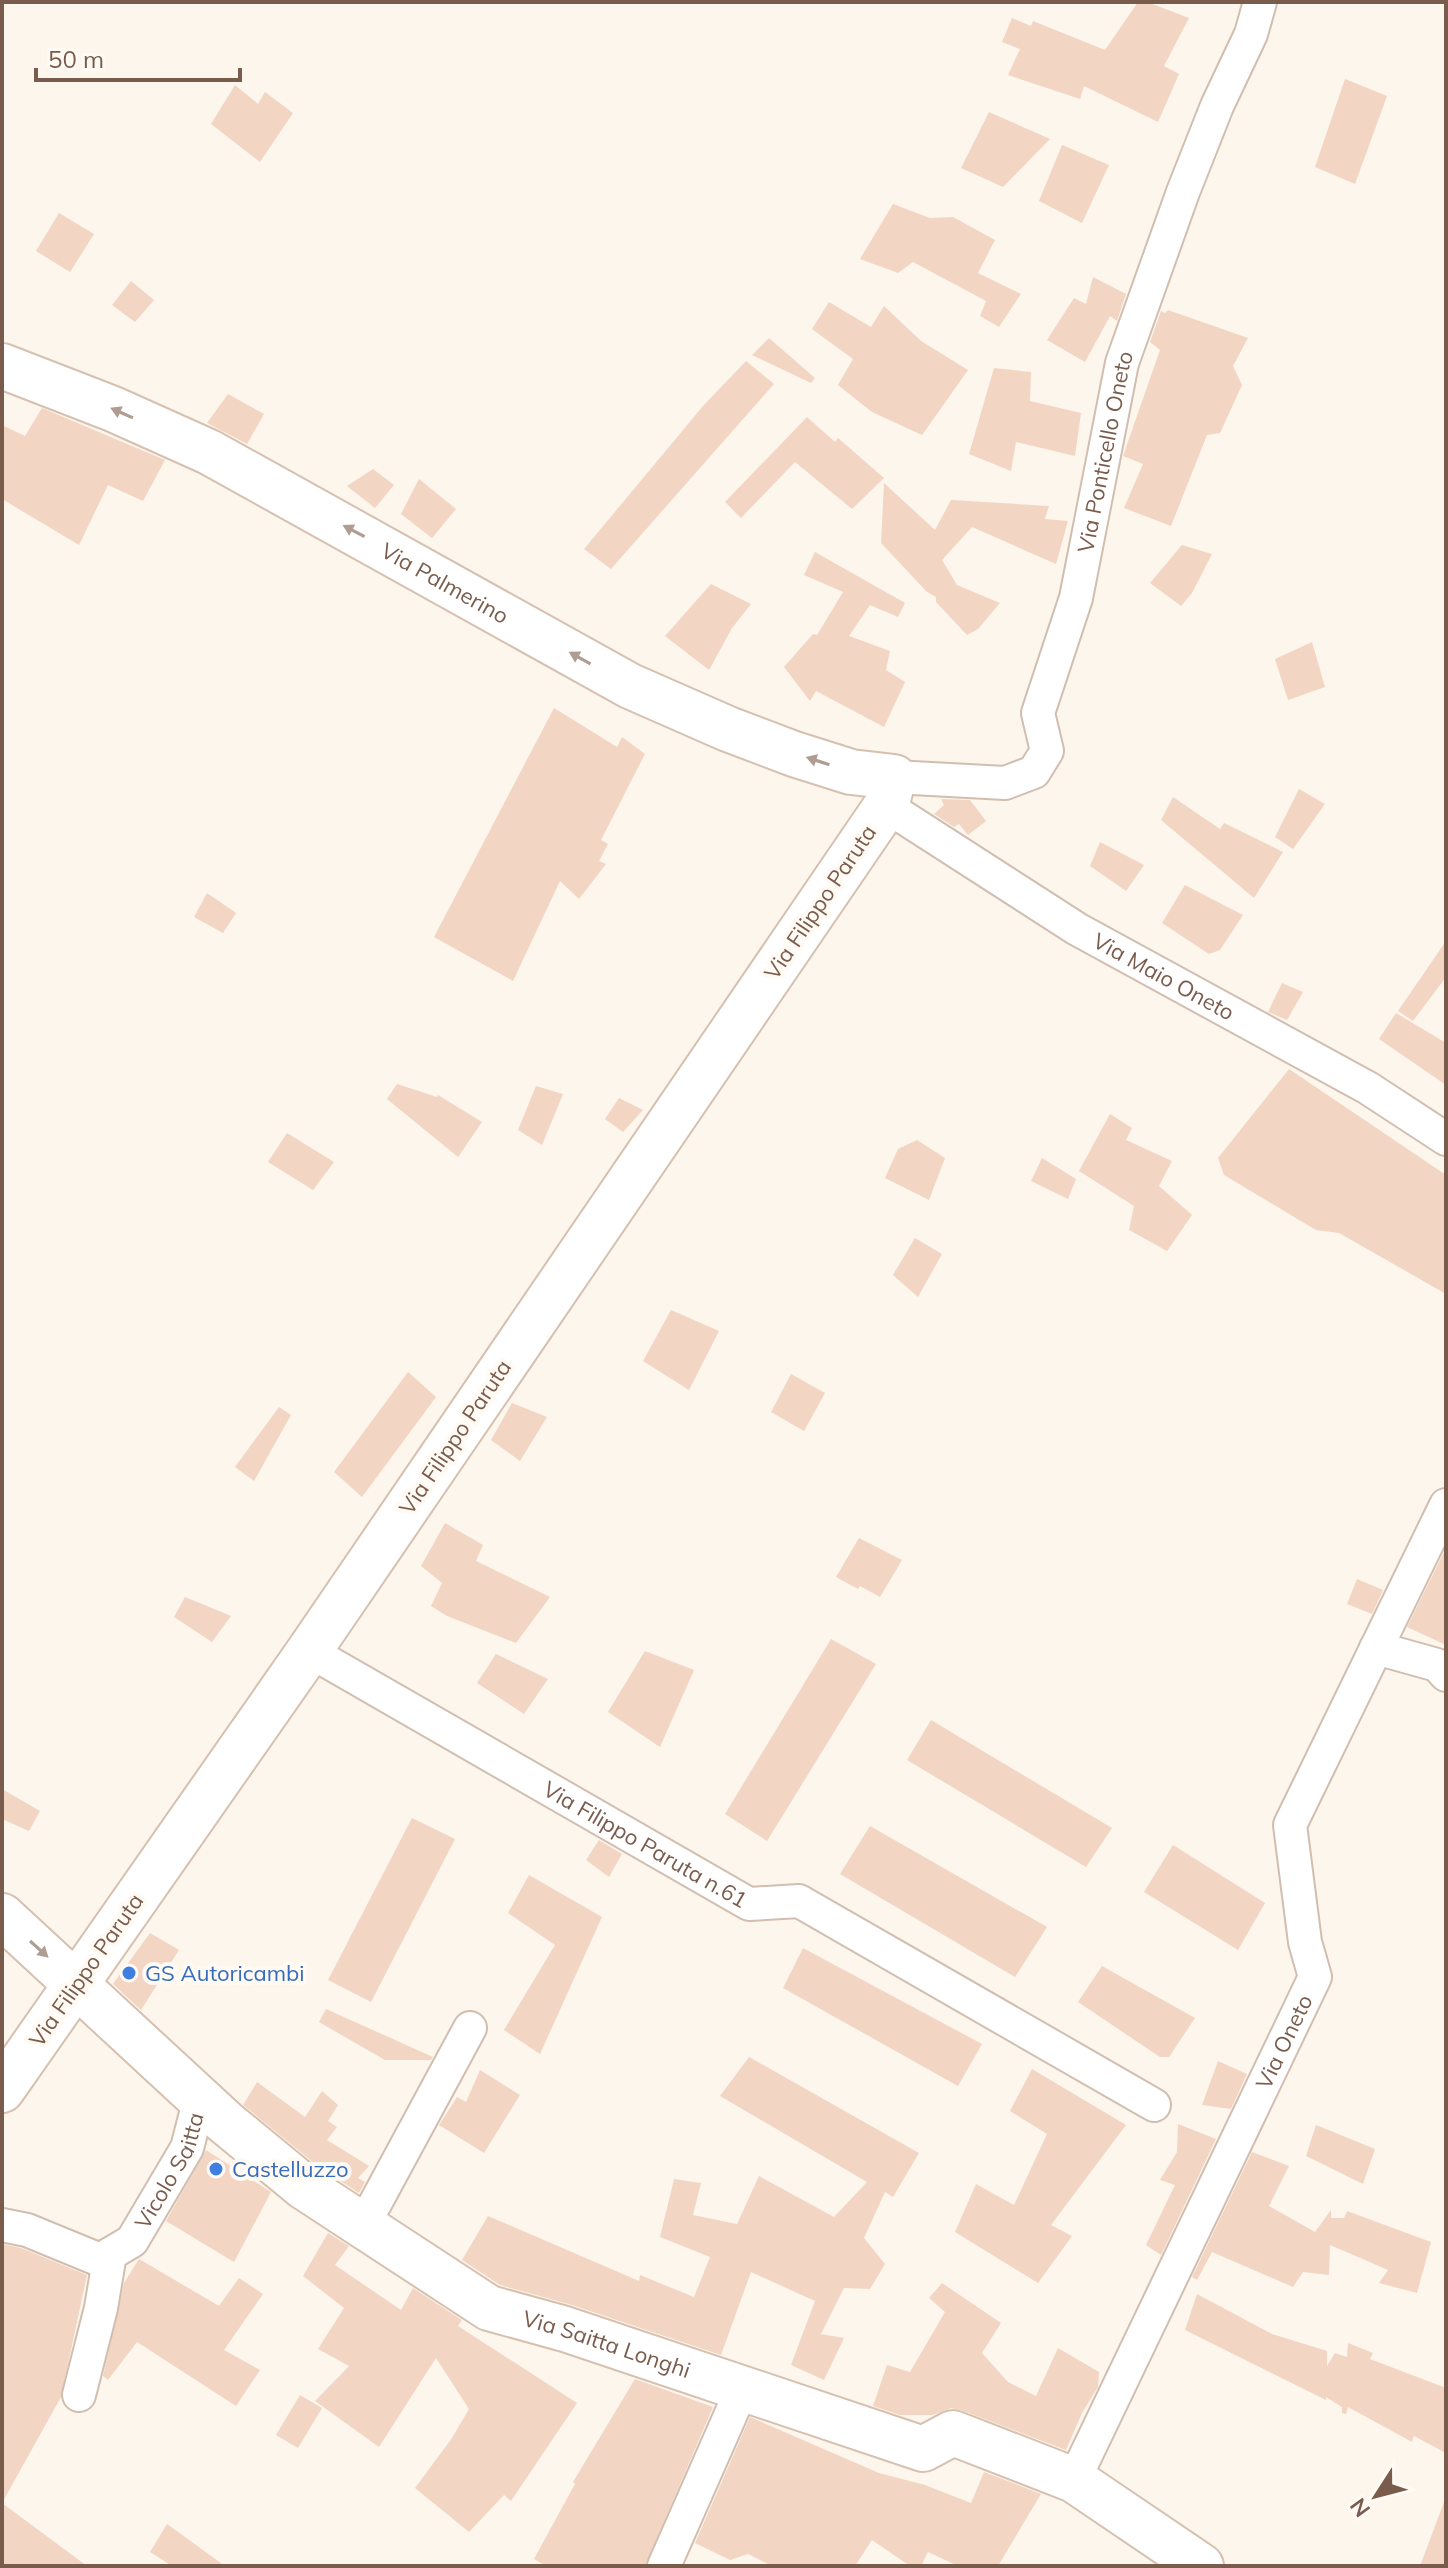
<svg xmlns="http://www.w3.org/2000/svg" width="1448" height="2568" viewBox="0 0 1448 2568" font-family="Mulish,sans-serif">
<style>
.building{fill:#f3d5c3}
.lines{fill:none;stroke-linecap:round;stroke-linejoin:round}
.street-casing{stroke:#d1beb0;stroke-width:36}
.secondary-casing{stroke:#d6c0b0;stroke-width:48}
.street{stroke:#fff;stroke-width:32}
.secondary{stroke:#fff;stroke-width:44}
.oneway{fill:#af9d94}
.shop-dot{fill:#3f7fe0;stroke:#fffaf3;stroke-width:3}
.labels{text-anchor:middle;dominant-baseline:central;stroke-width:8;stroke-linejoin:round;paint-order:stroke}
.street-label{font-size:22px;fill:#7a5c4d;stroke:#fffaf3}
.shop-label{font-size:22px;fill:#366cbe;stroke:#fffaf3;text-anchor:start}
</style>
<rect width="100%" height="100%" fill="#fdf6ec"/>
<g class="building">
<polygon points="1138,2 1147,2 1189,18 1164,66 1179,74 1158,122 1084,86 1080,99 1008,75 1020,49 1002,42 1012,18 1031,26 1033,21 1105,50"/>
<polygon points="1345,79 1387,96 1355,184 1315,167"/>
<polygon points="235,85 258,104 265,92 293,113 260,162 211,124"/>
<polygon points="989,112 1050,139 1003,187 961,168"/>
<polygon points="1062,145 1109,165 1082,223 1039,201"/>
<polygon points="893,204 930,218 953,217 995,240 978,273 1021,294 999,327 980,316 986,301 913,262 898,273 860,259"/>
<polygon points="59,213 94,234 70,272 36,251"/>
<polygon points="1093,277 1126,294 1117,321 1110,316 1085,362 1047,340 1074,298 1086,304"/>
<polygon points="131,281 154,300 135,322 112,305"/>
<polygon points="829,302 871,327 884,306 921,341 968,370 922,435 872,412 838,385 853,359 812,329"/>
<polygon points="1168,310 1248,338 1233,366 1242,385 1220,433 1207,435 1171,526 1124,508 1143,464 1123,456 1160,350 1150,342 1161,311 1165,313"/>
<polygon points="769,338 815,378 811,383 752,355"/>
<polygon points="746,361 774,384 611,569 584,549 703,406"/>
<polygon points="994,368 1031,372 1030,401 1081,413 1075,456 1016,442 1011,471 969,454"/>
<polygon points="228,394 264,414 247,444 207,423"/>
<polygon points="42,408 165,460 143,501 108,485 79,545 2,499 2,425 25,436"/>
<polygon points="807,417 835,442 838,438 884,478 852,509 795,462 741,518 725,502"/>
<polygon points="373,469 394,485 375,508 347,486"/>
<polygon points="419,479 456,509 432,538 401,514"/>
<polygon points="884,483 935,530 951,500 1049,506 1045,519 1068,521 1056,564 972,527 942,560 957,585 1000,603 978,629 967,635 936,602 936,597 927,592 881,543"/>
<polygon points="1182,545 1212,554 1192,593 1181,606 1150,583"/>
<polygon points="815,552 905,603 898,617 870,605 849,636 890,651 886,670 905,682 884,727 816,691 810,701 784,667 813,634 817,635 843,592 804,575"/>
<polygon points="711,584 751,604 732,628 709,670 665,636"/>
<polygon points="1312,642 1325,687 1288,700 1275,659"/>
<polygon points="554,708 617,747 622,737 645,754 601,840 608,844 599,861 606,864 579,899 560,881 513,981 434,937"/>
<polygon points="1299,789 1325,804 1293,849 1275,837"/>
<polygon points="1173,797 1220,829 1224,823 1283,852 1254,898 1161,820"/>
<polygon points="941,799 970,800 986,821 968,835 959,824 954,827 934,814 944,805"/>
<polygon points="1100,842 1144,865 1126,891 1090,866"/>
<polygon points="1185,885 1243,915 1220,950 1209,954 1162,923"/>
<polygon points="207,893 236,913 223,933 194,917"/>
<polygon points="1446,941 1446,977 1413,1021 1398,1011"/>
<polygon points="1282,983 1303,992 1287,1020 1268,1012"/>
<polygon points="1396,1013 1446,1043 1446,1085 1379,1039"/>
<polygon points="1289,1069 1446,1175 1446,1294 1339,1233 1316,1230 1224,1175 1218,1158"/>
<polygon points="397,1084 437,1097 438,1095 482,1122 458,1157 387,1099"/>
<polygon points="536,1086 563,1094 542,1145 518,1130"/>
<polygon points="619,1098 643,1110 623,1132 605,1119"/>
<polygon points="1110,1114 1132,1128 1126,1140 1172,1161 1159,1186 1192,1215 1167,1251 1129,1230 1134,1206 1079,1171"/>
<polygon points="287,1133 334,1162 313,1190 268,1162"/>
<polygon points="917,1140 945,1158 929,1200 885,1178 898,1149"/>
<polygon points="1042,1158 1076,1179 1068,1199 1031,1181"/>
<polygon points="915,1238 942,1254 918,1297 893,1275"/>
<polygon points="671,1310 719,1331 689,1390 643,1361"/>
<polygon points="408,1372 436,1397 362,1497 334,1472"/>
<polygon points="791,1374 825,1393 804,1431 771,1412"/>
<polygon points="512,1403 547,1417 520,1461 491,1440"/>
<polygon points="279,1407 291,1415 254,1481 235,1467"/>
<polygon points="445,1523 483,1545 476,1561 550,1597 516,1643 447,1616 431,1606 442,1583 421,1566"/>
<polygon points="859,1538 902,1560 880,1597 860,1586 858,1589 836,1577"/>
<polygon points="1446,1548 1446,1645 1407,1627"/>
<polygon points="1357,1579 1383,1590 1372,1614 1347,1604"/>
<polygon points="185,1597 231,1616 212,1642 174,1617"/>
<polygon points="831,1639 876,1664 767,1841 725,1814"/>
<polygon points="645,1651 694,1670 660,1747 608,1712"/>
<polygon points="496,1654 548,1679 524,1714 477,1683"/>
<polygon points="931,1720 1112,1828 1086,1867 907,1760"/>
<polygon points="2,1789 40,1811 29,1831 2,1819"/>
<polygon points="412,1818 455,1839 371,2002 328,1980"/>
<polygon points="870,1826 1047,1927 1015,1977 840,1874"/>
<polygon points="599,1840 622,1854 609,1877 586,1860"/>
<polygon points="1173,1845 1265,1903 1238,1950 1144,1892"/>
<polygon points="529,1875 602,1917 540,2054 504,2030 555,1945 508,1913"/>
<polygon points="150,1933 179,1950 141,2010 113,1984"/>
<polygon points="803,1948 982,2044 958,2086 783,1988"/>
<polygon points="1102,1966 1195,2018 1169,2057 1160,2057 1078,2002"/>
<polygon points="326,2009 433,2057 431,2060 385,2060 319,2022"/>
<polygon points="749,2057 919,2153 893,2197 885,2192 864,2238 885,2264 870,2289 844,2288 821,2334 844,2338 824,2380 791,2365 815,2301 751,2272 721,2355 572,2305 500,2285 462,2260 488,2216 639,2281 640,2275 694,2297 710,2257 660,2237 674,2179 701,2183 693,2215 737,2224 759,2176 834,2217 867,2182 720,2096"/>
<polygon points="1218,2061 1247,2074 1231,2109 1202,2105"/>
<polygon points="1032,2069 1126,2125 1051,2225 1072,2236 1038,2283 955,2232 976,2184 1014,2205 1047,2134 1010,2111"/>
<polygon points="480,2070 520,2095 484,2153 439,2125 457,2097 466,2102"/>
<polygon points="257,2082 305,2117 322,2091 338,2105 328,2121 337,2127 327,2140 369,2166 358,2178 365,2182 359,2193 319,2167 243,2105"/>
<polygon points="1178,2124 1216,2139 1161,2255 1146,2245 1175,2185 1160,2180 1177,2152"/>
<polygon points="1316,2125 1375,2149 1363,2184 1306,2156"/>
<polygon points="206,2150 271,2192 234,2262 166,2221"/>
<polygon points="1252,2152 1289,2166 1269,2206 1315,2232 1331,2210 1331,2218 1344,2218 1347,2211 1431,2242 1417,2293 1379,2283 1388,2270 1330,2245 1329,2275 1303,2272 1293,2287 1212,2252 1197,2280 1192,2277"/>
<polygon points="328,2233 349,2246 335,2265 401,2310 413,2288 462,2320 458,2326 577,2403 511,2501 504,2495 469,2532 415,2488 452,2438 469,2409 436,2358 379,2447 315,2401 349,2366 318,2349 344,2308 303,2276"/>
<polygon points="2,2244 21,2248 87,2275 61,2397 2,2503 87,2566 2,2566"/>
<polygon points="139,2259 219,2306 239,2278 263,2294 224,2350 260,2370 236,2406 137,2342 108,2380 103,2376 124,2283"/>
<polygon points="942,2283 1001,2323 982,2353 1008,2382 1036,2396 1058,2348 1099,2372 1098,2387 1082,2413 1066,2450 961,2410 951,2408 933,2415 900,2415 873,2406 887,2365 910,2372 945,2312 929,2298"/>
<polygon points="1197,2294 1272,2334 1327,2351 1327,2366 1335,2353 1347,2357 1348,2343 1373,2353 1370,2359 1446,2388 1446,2453 1414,2436 1412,2442 1348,2407 1346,2414 1342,2413 1342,2407 1326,2397 1326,2400 1185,2330"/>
<polygon points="635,2379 713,2407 645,2566 546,2566 534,2559 575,2484 573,2482"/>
<polygon points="300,2395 322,2408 298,2448 276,2435"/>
<polygon points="750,2417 879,2473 925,2485 971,2503 984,2472 1041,2494 998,2566 958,2566 928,2552 921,2566 910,2566 872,2540 855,2566 772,2566 748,2554 730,2560 695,2543"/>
<polygon points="1444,2502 1446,2566 1420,2566"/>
<polygon points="167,2524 225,2566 172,2566 150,2552"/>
</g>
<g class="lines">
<g class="street-casing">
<g id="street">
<path id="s1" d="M894,777L1005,783L1034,772L1047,751L1038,713L1076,598L1122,363L1183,192L1217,106L1251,34L1260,2"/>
<path id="s2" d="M886,806L1077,929L1368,1088L1446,1139"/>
<polyline points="1376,1648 1437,1665 1446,1675"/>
<path id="s3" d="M309,1651L749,1904L799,1901L1154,2105"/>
<path id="s4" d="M2,2225L27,2230L100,2260L132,2241L187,2148L200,2098"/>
<polyline points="363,2226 470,2028"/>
<polyline points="79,2395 101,2308 110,2254"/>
<path id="s5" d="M1074,2480L1315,1977L1305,1942L1290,1825L1446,1505"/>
<polyline points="664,2566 742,2389"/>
</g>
</g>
<g class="secondary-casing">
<g id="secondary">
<path id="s6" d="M2,366L113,409L209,452L630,686L728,729L794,754L851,772L894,777L886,806L309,1651L2,2090"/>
<path id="s7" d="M2,1916L225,2122L304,2187L489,2308L565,2329L923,2449L953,2433L1074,2480L1201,2566"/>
</g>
</g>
<use href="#street" class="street"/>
<use href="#secondary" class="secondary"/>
</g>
<defs><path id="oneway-solid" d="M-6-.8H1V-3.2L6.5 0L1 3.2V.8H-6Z" transform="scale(2)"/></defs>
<g class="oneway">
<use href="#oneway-solid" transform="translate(122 413) rotate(-156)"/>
<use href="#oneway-solid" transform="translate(354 531) rotate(-152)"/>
<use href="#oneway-solid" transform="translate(580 658) rotate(-151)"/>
<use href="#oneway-solid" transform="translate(818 761) rotate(-162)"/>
<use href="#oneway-solid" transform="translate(39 1949) rotate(42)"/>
</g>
<g class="shop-dot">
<circle cx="129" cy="1973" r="8"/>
<circle cx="216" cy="2169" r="8"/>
</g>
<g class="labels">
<g class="street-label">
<text stroke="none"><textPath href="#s1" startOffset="476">Via Ponticello Oneto</textPath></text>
<text stroke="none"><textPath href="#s6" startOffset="494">Via Palmerino</textPath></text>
<text transform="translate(820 902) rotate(-56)">Via Filippo Paruta</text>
<text stroke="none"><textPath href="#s2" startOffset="326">Via Maio Oneto</textPath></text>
<text transform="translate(455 1437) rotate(-56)">Via Filippo Paruta</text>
<text stroke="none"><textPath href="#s3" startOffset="388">Via Filippo Paruta n.61</textPath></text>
<text transform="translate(86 1970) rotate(-55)">Via Filippo Paruta</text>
<text stroke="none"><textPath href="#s5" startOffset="486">Via Oneto</textPath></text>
<text stroke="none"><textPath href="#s4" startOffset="222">Vicolo Saitta</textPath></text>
<text stroke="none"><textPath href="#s7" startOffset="750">Via Saitta Longhi</textPath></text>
</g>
<g class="shop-label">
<text x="145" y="1973">GS Autoricambi</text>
<text x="232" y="2169">Castelluzzo</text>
</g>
</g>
<rect width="1448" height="2568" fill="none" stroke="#7a5c4d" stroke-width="8"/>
<g transform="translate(1376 2496) rotate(234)" stroke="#fffaf3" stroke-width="6" paint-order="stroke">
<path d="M0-6L14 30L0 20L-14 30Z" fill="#7a5c4d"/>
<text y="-12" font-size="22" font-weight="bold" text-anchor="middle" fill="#7a5c4d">N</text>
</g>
<path d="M36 68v12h204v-12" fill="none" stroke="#7a5c4d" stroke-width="4"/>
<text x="48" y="68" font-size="24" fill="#7a5c4d" stroke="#fffaf3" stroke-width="6" paint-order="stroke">50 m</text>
</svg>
